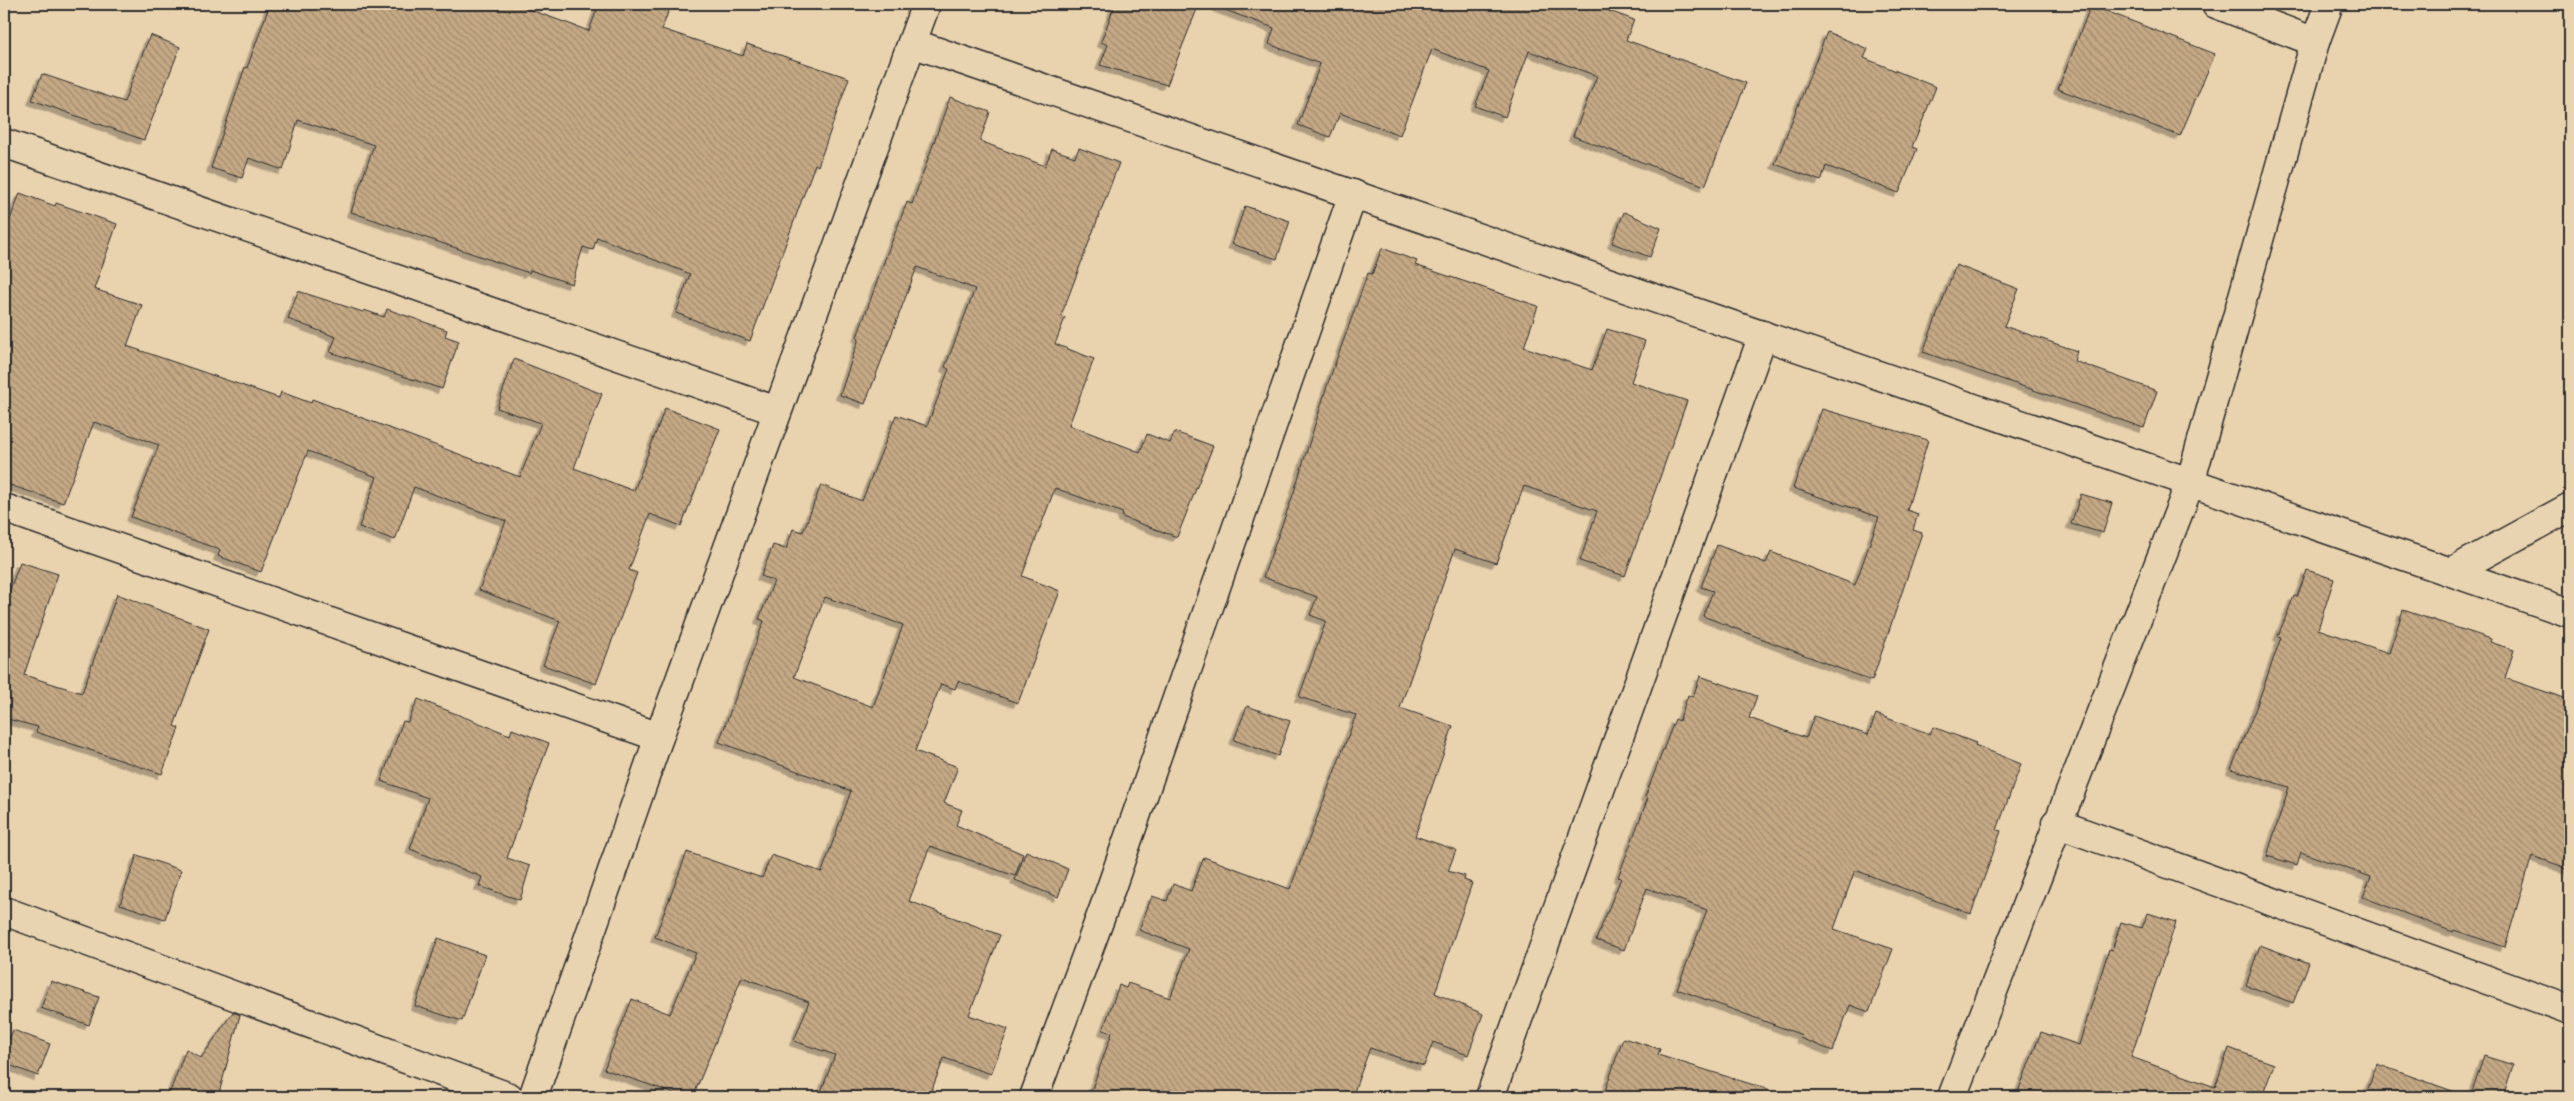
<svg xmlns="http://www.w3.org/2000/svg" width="2574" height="1101" viewBox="0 0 2574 1101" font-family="'Balsamiq Sans',sans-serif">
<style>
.building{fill:url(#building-back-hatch);stroke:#2b2b2b;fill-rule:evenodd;filter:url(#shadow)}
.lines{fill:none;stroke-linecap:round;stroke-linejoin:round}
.minor-casing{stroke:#2b2b2b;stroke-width:31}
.minor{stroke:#e9d4b2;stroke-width:28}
</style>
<defs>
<pattern id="building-back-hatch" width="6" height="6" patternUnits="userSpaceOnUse" patternTransform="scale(1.25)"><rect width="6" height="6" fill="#c5a985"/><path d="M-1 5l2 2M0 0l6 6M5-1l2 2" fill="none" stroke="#a08a6d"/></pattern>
<filter id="shadow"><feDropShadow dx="-4.5" dy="4.5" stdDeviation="0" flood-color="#0004"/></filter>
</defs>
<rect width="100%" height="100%" fill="#e9d2ae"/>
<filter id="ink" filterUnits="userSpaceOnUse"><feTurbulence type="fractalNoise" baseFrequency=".02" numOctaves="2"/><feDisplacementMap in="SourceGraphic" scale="10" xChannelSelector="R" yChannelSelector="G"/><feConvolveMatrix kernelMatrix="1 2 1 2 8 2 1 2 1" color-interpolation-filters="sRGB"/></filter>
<g filter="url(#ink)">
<g class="building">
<polygon points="270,4 514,4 589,31 599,4 671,4 662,29 743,56 747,44 849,78 818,166 815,164 750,341 676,313 690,274 597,237 593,250 583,247 572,284 530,270 529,273 351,212 374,145 298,120 283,170 249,158 242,178 211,168 245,67 247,68"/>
<polygon points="1115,4 1199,4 1167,85 1100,65 1108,45 1101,42"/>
<polygon points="1218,4 1590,4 1634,20 1626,40 1746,83 1705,186 1573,136 1597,76 1529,51 1505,117 1475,106 1489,71 1432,49 1400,135 1340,113 1330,137 1298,125 1320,64 1269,44 1274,28 1217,7"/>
<polygon points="2091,5 2215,54 2180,136 2058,89"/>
<polygon points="1827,32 1868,49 1864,58 1936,87 1912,147 1917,149 1899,193 1826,166 1821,181 1775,164"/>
<polygon points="150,35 180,47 144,140 32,100 42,74 124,102"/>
<path d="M950,97L990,112L980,141L1045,166L1052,149L1075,157L1079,148L1119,163L1061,316L1065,318L1055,344L1094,359L1069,425L1140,452L1147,434L1170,443L1175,432L1213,446L1177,537L1122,517L1123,513L1055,488L1022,576L1060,591L1018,703L958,681L955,689L941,684L915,751L958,767L944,803L962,810L956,825L1023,854L1015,876L930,846L909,901L1000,935L969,1015L1008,1029L991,1074L944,1058L929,1097H819L835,1055L794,1041L809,1002L742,977L693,1097H684L604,1069L632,999L670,1014L696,953L655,937L687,852L762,878L771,855L822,872L851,791L719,742L764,621L759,619L774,581L761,576L773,545L786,549L793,529L803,532L821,485L862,501L896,415L927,426L949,369L945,367L975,289L917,267L865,404L840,395L859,338L857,337L887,254L907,202L912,204ZM825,597L903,625L873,707L794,677Z"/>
<polygon points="20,193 55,206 56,203 117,224 94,289 142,305 127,346 279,398 281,392 311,403 312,399 520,477 541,423 497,408 514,359 602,394 574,468 634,491 665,408 720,429 681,526 650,514 629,570 637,573 596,684 543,665 560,621 479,590 506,521 414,487 395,540 359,527 377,477 308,451 261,572 218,556 220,550 131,517 159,445 94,422 63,503 4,483 4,235"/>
<polygon points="1245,206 1290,221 1277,259 1232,244"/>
<polygon points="1624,212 1661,228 1650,257 1612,243"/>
<polygon points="1382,248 1417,261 1415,265 1538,306 1524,347 1592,370 1607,329 1645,341 1631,382 1687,401 1625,576 1580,561 1597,511 1524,486 1496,563 1455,549 1400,708 1453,726 1415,836 1456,850 1448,871 1465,876 1464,880 1472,883 1435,993 1483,1014 1468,1055 1433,1042 1424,1066 1370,1048 1352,1097 1089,1097 1112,1033 1103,1030 1119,985 1126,988 1128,983 1170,998 1189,949 1139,930 1152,896 1167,901 1173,884 1191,891 1204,857 1290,889 1356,715 1299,697 1326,621 1310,615 1317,597 1263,577 1293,495 1328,383 1368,273 1372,274"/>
<polygon points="1956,265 2019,289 2004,326 2077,351 2074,361 2157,391 2144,428 1923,352"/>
<polygon points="298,291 363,312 364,310 384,317 387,309 447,330 445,336 459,341 442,389 330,352 336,337 288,319"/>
<polygon points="1822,409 1928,440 1907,510 1918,514 1913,530 1922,533 1872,681 1703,616 1713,591 1701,587 1717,545 1766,563 1771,552 1855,585 1879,517 1793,488"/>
<polygon points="2081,494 2112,503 2103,533 2071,524"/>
<polygon points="20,562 58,574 24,675 82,693 117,594 209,629 174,726 179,728 162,774 36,732 38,727 4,718 4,606"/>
<polygon points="2307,570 2334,579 2318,629 2389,653 2403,610 2491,639 2490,642 2514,650 2505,678 2570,700 2570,869 2532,856 2505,947 2454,930 2453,932 2363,897 2371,877 2301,852 2297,865 2267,856 2289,787 2231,769 2256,708 2281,637 2278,636 2294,596 2297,597"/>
<polygon points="1700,676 1757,696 1749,718 1806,738 1814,716 1868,735 1876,714 1930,734 1933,727 1976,743 1975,745 2021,764 1997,830 2001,831 1971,914 1855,870 1834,929 1893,949 1869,1012 1850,1005 1833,1051 1800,1038 1802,1035 1677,989 1707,910 1647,888 1624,950 1596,940 1621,878 1618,877 1648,798 1645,797 1675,719 1679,721 1688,695 1693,697"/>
<polygon points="418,699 510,735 512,729 549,743 507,858 530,866 520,900 479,886 482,877 410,849 428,798 381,781 403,721 408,722"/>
<polygon points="1247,706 1290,721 1278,756 1234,740"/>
<polygon points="1026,851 1068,869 1058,897 1015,880"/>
<polygon points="137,855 181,870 165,919 120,904"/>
<polygon points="2148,913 2176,922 2131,1057 2215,1087 2229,1048 2274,1064 2262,1097 2016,1097 2041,1032 2079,1045 2109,949 2112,950 2121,922 2142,928"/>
<polygon points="438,938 485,955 462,1021 415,1006"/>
<polygon points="2260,945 2309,963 2293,1003 2246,985"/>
<polygon points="51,981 99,997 89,1025 41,1008"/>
<polygon points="233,1012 240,1015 218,1097 168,1097 186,1049 201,1058"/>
<polygon points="13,1030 50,1044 38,1076 4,1063 4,1051"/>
<polygon points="1623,1038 1660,1049 1658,1055 1770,1090 1769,1097 1603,1097"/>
<polygon points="2484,1056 2513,1065 2503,1097 2470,1097"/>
<polygon points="2377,1064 2458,1093 2457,1097 2365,1097"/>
</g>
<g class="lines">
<g class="minor-casing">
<g id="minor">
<polyline points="2216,4 2315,42"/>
<polyline points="912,43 2570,613"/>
<polyline points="4,143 777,411"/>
<polyline points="4,508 659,737"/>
<polyline points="2453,571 2570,507"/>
<polyline points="2056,823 2570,1010"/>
<polyline points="4,911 509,1097"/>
<polyline points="533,1097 659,737 926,4"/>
<polyline points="1034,1097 1105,905 1353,194"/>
<polyline points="1490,1097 1763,335"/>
<polyline points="1952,1097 2190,483 2315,42 2329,4"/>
</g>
</g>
<use href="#minor" class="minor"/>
</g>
</g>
<rect width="2574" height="1101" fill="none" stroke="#e9d4b2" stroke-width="20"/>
<rect x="10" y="10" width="2554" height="1081" fill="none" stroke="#2b2b2b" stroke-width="2" filter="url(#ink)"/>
</svg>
